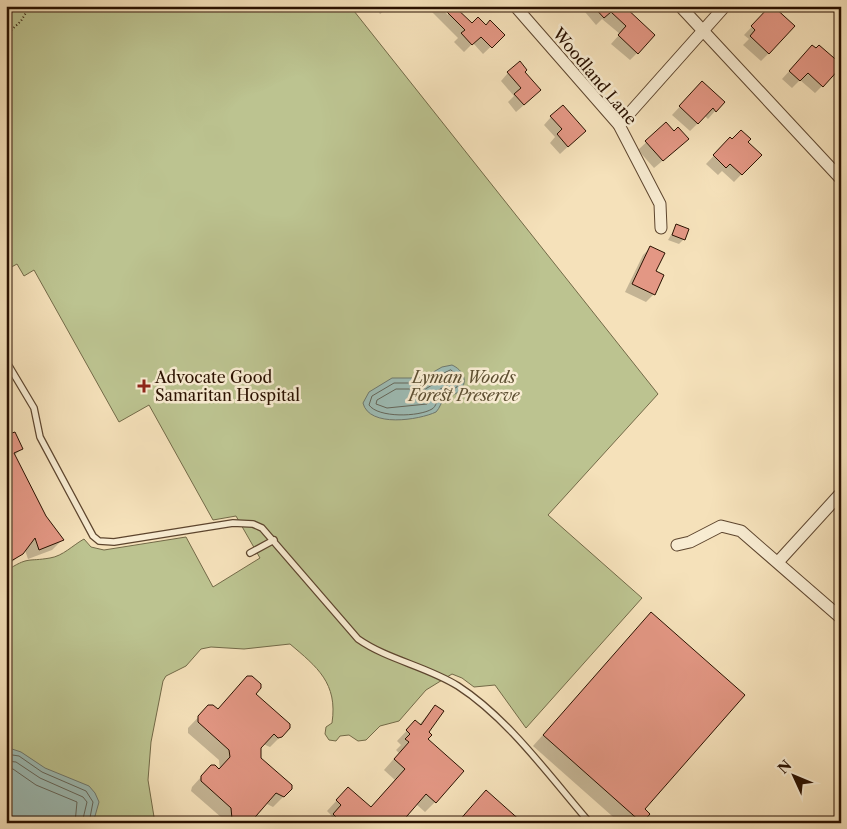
<svg xmlns="http://www.w3.org/2000/svg" width="847" height="829" viewBox="0 0 847 829" font-family="'Libre Caslon Text',serif">
<style>
.green{fill:#bcc390;stroke:#736a48}
.water{fill:#9dbcb5;stroke:#6f786d}
.shadow{fill:#0003}
.lines{fill:none;stroke-linecap:round;stroke-linejoin:round}
.shore{stroke:#64665a;stroke-width:1}
.building{fill:#e39784;stroke:#2a1100}
.lane-casing{stroke:#5d452e;stroke-width:8}
.street-casing{stroke:#5d452e;stroke-width:13}
.path{stroke:#2a1100;stroke-width:2;stroke-dasharray:1 2.5;stroke-linecap:butt}
.lane{stroke:#f8ecd2;stroke-width:5.5}
.street{stroke:#f8ecd2;stroke-width:11}
.poi-dot{fill:#8f2418;stroke:#f8ecd2;stroke-width:2}
.labels{text-anchor:middle;dominant-baseline:central;stroke-width:5;stroke-linejoin:round;paint-order:stroke}
.street-label{font-size:16px;fill:#2a1100;stroke:#f8ecd2}
.poi-label{font-size:16px;fill:#2a1100;stroke:#f8ecd2;text-anchor:start}
.park-label{font-size:16px;font-style:italic;fill:#5d4f32;stroke:#f8ecd2}
</style>
<rect width="100%" height="100%" fill="#f5e1ba"/>
<filter id="stains"><feTurbulence type="fractalNoise" baseFrequency=".004" numOctaves="4"/><feColorMatrix values="0 0 0 0 .2 0 0 0 0 .09 0 0 0 0 .02 0 0 0 .5 -.17"/></filter>
<radialGradient id="worn" r=".72"><stop offset=".6" stop-color="#630" stop-opacity="0"/><stop offset="1" stop-color="#630" stop-opacity=".3"/></radialGradient>
<path class="green" d="M6,6H350L658,394L548,515L642,598L526,728L495,685L474,687L462,678L452,674L426,690L399,721L380,726L366,740L358,741L349,735L340,736L336,741L329,740L325,734L326,727L332,723C338,683 317,667 290,644L244,649L211,647L201,649L186,666L166,676L163,681L151,742L148,780L155,823H6V571C29,556 27,562 50,558C63,556 73,545 84,539L91,547L104,550L186,537L213,587L260,558L236,516L213,520L149,405L119,422L34,270L24,276L17,264L6,270Z"/>
<g class="water">
<path d="M452,365C463,370 470,382 458,392C454,396 448,395 444,399C441,402 440,408 436,412C419,420 369,428 363,403L369,392L392,378H423L442,367Z"/>
<polygon points="12,749 21,752 45,768 89,786 95,793 99,802 93,823 6,823 6,750"/>
</g>
<g class="shadow">
<polygon points="375,6 391,6 380,14"/>
<polygon points="426,6 439,6 448,15 448,11 472,25 503,35 483,54 473,43 464,52 454,42 458,38"/>
<polygon points="580,6 623,6 637,53 630,60 611,44 620,34 602,19 596,25"/>
<polygon points="764,14 769,53 761,61 743,45 749,39 744,35"/>
<polygon points="805,54 822,86 815,93 800,80 792,88 782,79"/>
<polygon points="523,72 532,98 516,112 508,102 514,96 501,81 508,73"/>
<polygon points="702,83 715,111 708,119 705,116 690,131 672,115"/>
<polygon points="551,117 577,138 560,154 550,143 555,137 544,125"/>
<polygon points="666,124 680,146 654,168 638,150"/>
<polygon points="732,140 747,142 760,155 734,182 722,171 718,175 706,164 723,146"/>
<polygon points="677,225 684,239 679,244 668,240"/>
<polygon points="651,247 655,272 654,294 646,302 625,292 643,255"/>
<polygon points="6,429 8,437 22,448 14,456 45,517 62,540 52,550 28,559 25,550 6,568"/>
<polygon points="651,614 643,809 649,814 640,823 620,823 533,746"/>
<polygon points="255,694 281,736 270,747 263,744 260,747 260,758 283,797 273,807 265,803 248,823 222,823 222,818 191,791 192,787 211,766 220,771 219,760 188,733 188,728 209,706 217,710"/>
<polygon points="435,706 426,739 462,771 435,802 425,812 416,804 403,819 407,823 326,823 332,816 327,811 338,799 370,808 395,780 384,770 399,753 396,750 401,745 397,741 415,722 419,725"/>
</g>
<g class="lines">
<g class="shore">
<path d="M451,370L459,377L457,387C451,391 445,391 440,396C436,400 437,406 432,409C419,417 378,418 369,405L372,396L394,383H423Z"/>
<polygon points="446,377 452,377 451,383 435,392 427,404 387,408 376,404 377,400 396,389 425,389"/>
<polyline points="6,754 19,756 42,772 86,791 93,802 89,823"/>
<polyline points="6,761 16,762 40,778 83,797 87,802 82,823"/>
<polyline points="6,768 13,769 36,785 77,802 75,823"/>
</g>
</g>
<g class="building">
<polygon points="441,6 454,6 472,23 478,17 486,25 490,20 505,35 492,48 481,37 472,45 461,33 465,30"/>
<polygon points="593,6 624,6 655,35 638,54 618,35 626,26 611,12 604,18"/>
<polygon points="770,6 773,6 795,26 769,54 750,36 755,30 751,26"/>
<polygon points="812,45 816,48 819,45 841,64 841,67 823,87 808,73 800,81 789,71"/>
<polygon points="520,61 527,70 525,72 541,90 524,105 514,94 521,88 507,72"/>
<polygon points="702,81 725,102 716,112 713,108 698,124 679,106"/>
<polygon points="563,105 586,131 568,147 557,134 562,129 550,116"/>
<polygon points="666,122 674,131 678,127 689,139 663,161 645,141"/>
<polygon points="741,130 751,139 748,142 762,155 742,175 730,164 726,168 713,155 730,137 732,139"/>
<polygon points="676,224 689,229 685,240 672,235"/>
<polygon points="650,246 665,253 656,271 664,275 655,295 632,284"/>
<polygon points="15,432 23,449 14,453 46,516 64,540 39,550 35,538 23,554 6,564 6,435"/>
<polygon points="651,612 745,695 645,809 650,814 642,823 543,735"/>
<polygon points="247,676 252,676 261,684 261,688 256,694 290,724 290,728 282,737 278,738 274,734 261,748 261,758 292,785 292,789 284,797 276,793 250,823 236,823 232,819 231,808 201,781 201,776 211,765 215,765 219,769 230,757 229,750 198,722 198,716 208,705 213,705 218,709"/>
<polygon points="435,705 444,711 429,732 432,735 428,739 464,771 436,803 426,794 401,823 342,823 333,814 341,805 336,800 348,787 371,807 405,769 394,759 409,742 405,739 410,734 406,730 415,720 421,725"/>
<polygon points="486,790 523,823 457,823"/>
</g>
<g class="lines">
<g class="lane-casing">
<g id="lane">
<path d="M6,361L34,408L40,437L93,536L99,541L114,542L233,523L253,524L262,528L358,639C388,660 426,666 458,686C509,719 550,777 590,823"/>
<polyline points="250,553 274,540"/>
</g>
</g>
<g class="street-casing">
<g id="street">
<polyline points="515,6 619,125 660,204 661,228"/>
<polyline points="680,6 841,179"/>
<polyline points="619,125 725,6"/>
<polyline points="677,545 690,542 721,526 741,531 841,618"/>
<polyline points="778,562 841,493"/>
</g>
</g>
<polyline class="path" points="6,35 21,21 30,6"/>
<use href="#lane" class="lane"/>
<use href="#street" class="street"/>
</g>
<path class="poi-dot" d="M141.5 378.5h5v5h5v5h-5v5h-5v-5h-5v-5h5z"/>
<g class="labels">
<g class="street-label">
<text transform="translate(595 76) rotate(50)">Woodland Lane</text>
</g>
<g class="poi-label">
<text x="155" y="377">Advocate Good<tspan x="155" dy="18">Samaritan Hospital</tspan></text>
</g>
<g class="park-label">
<text x="464" y="377">Lyman Woods<tspan x="464" dy="18">Forest Preserve</tspan></text>
</g>
</g>
<rect width="847" height="829" fill="none" stroke="#f5e1ba" stroke-width="25"/>
<rect x="8" y="8" width="832" height="814" fill="none" stroke="#2a1100" stroke-width="2.5"/>
<rect x="12" y="12" width="822" height="804" fill="none" stroke="#2a1100"/>
<g transform="translate(794 776) rotate(314)" stroke="#f8ecd2" stroke-width="4" paint-order="stroke">
<path d="M0-4L9 19L0 12L-9 19Z" fill="#2a1100"/>
<text y="-8" font-size="14" font-weight="bold" text-anchor="middle" fill="#2a1100">N</text>
</g>
<rect width="100%" height="100%" filter="url(#stains)"/>
<rect width="100%" height="100%" fill="url(#worn)"/>
</svg>
